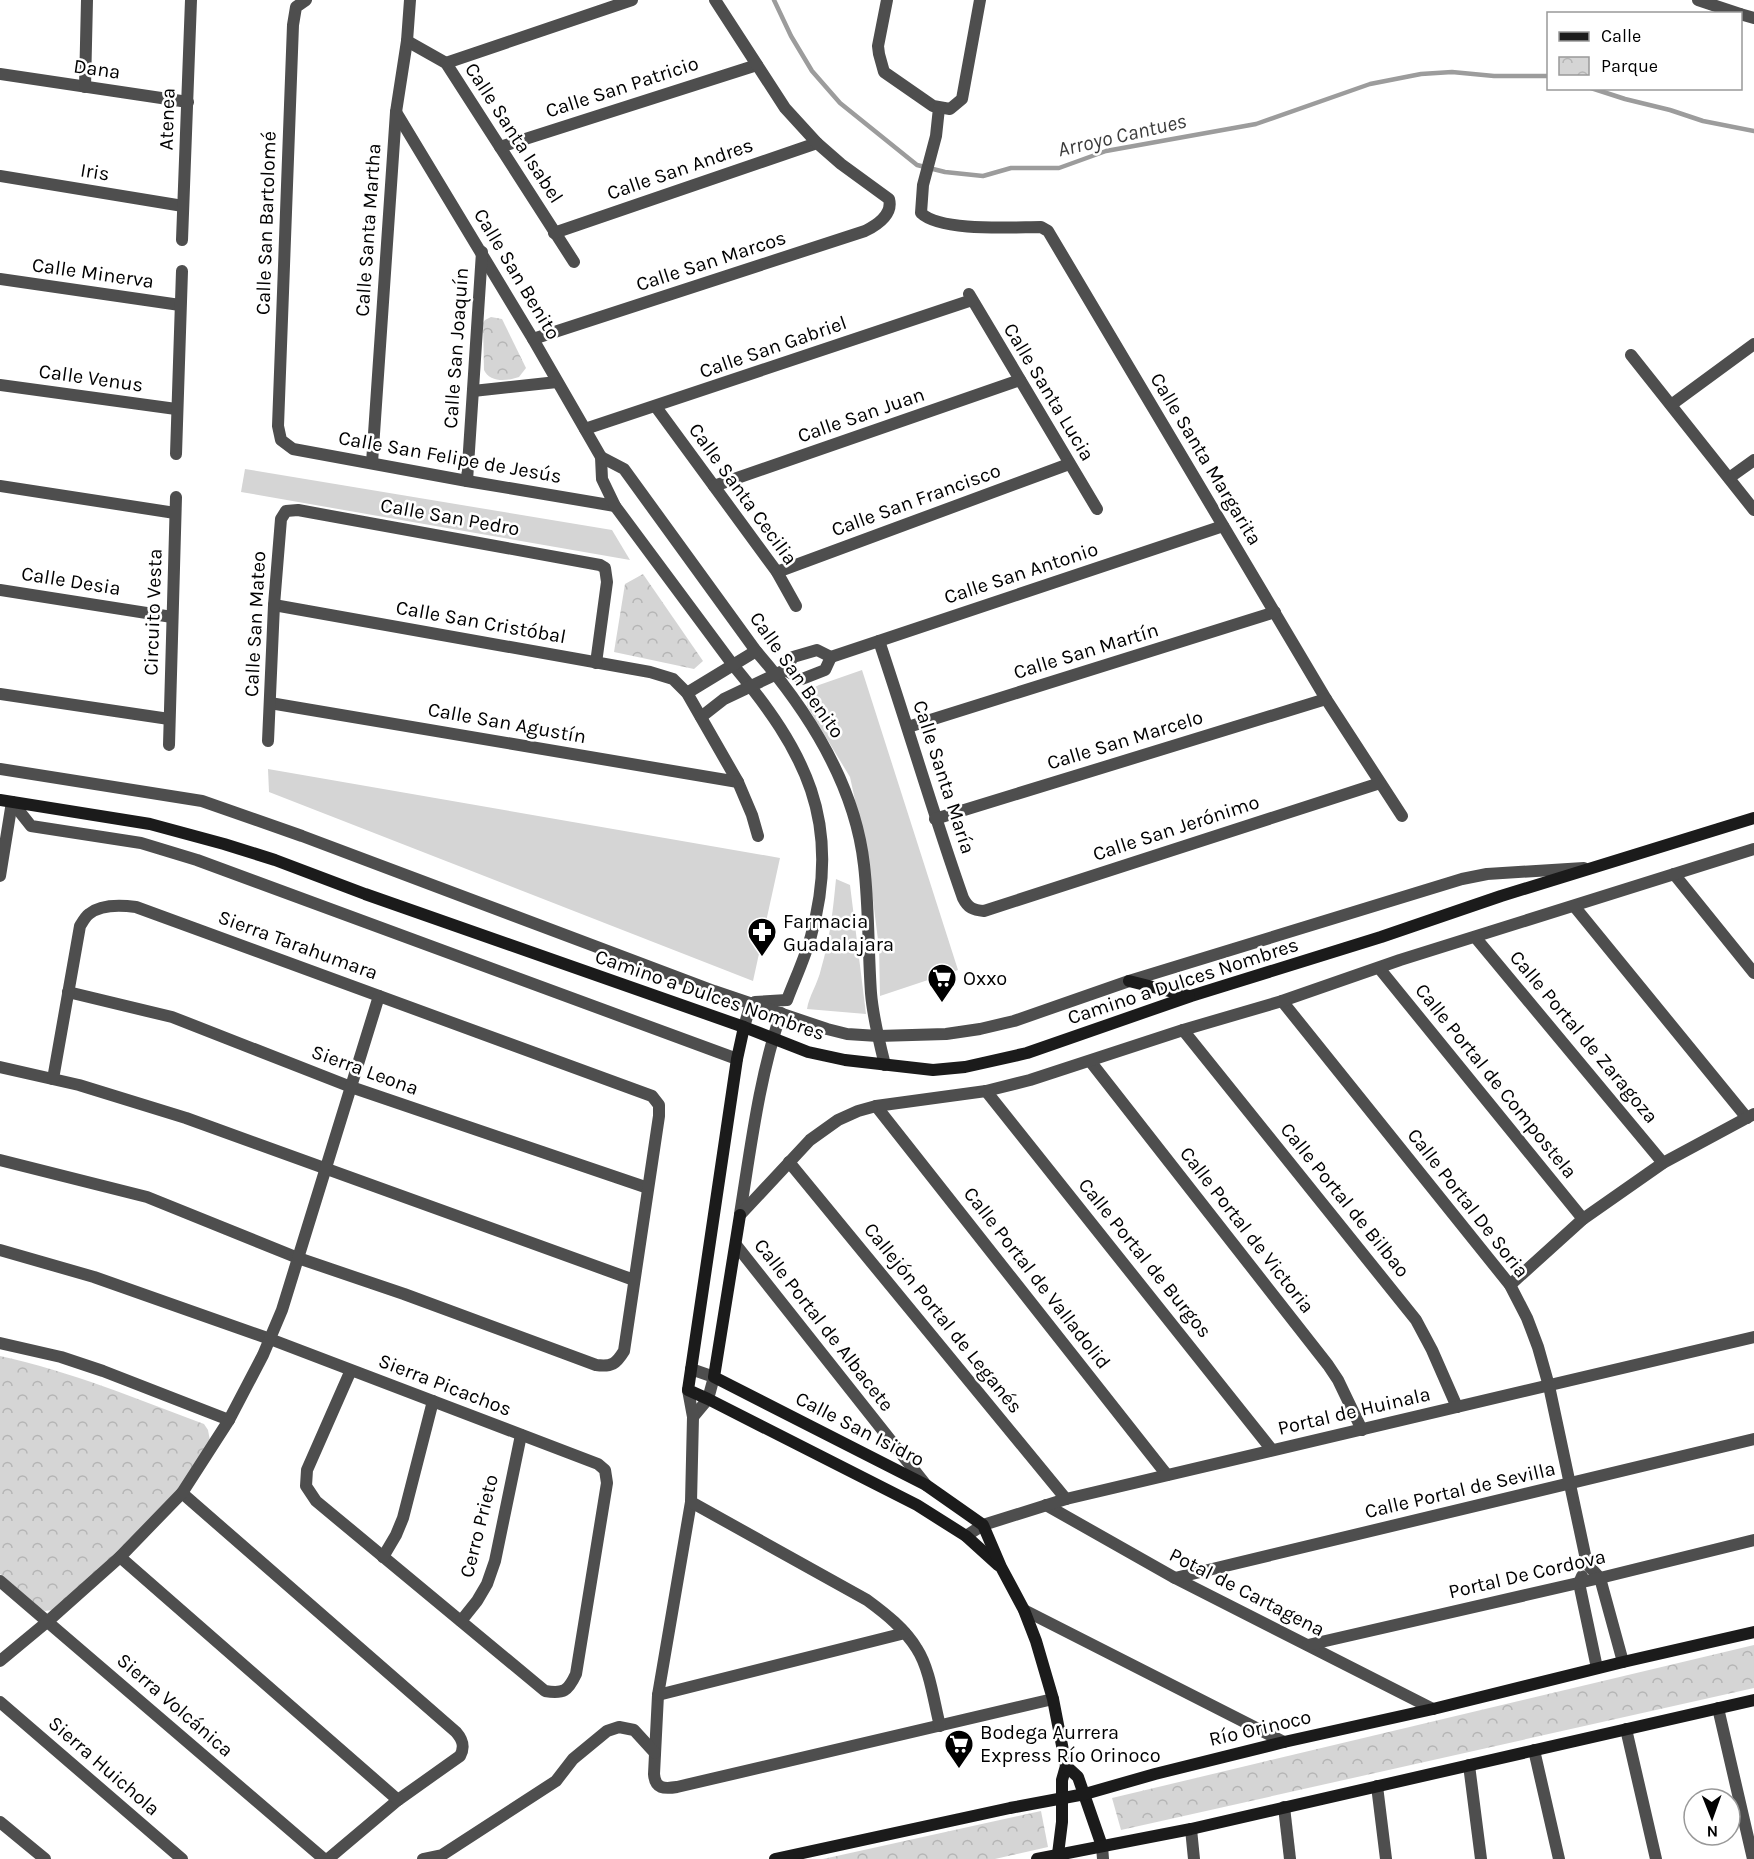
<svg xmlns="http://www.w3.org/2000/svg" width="1754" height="1859" viewBox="0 0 1754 1859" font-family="Karla,sans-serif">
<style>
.grass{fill:#d5d5d5}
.park{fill:url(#park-crowns)}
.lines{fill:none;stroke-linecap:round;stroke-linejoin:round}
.stream{stroke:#9c9c9c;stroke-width:4.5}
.street{stroke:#4e4e4e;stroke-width:12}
.secondary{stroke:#1b1b1b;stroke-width:12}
.labels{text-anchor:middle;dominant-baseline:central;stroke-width:5;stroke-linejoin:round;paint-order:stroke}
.street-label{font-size:20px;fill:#000;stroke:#fff}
.poi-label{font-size:20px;fill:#000;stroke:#fff;text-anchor:start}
.water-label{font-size:21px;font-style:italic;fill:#3d3d3d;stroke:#fff}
</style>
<defs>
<pattern id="park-crowns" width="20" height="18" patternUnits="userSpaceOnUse" patternTransform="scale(1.5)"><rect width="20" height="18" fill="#d5d5d5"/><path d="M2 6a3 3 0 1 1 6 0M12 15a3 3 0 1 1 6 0" fill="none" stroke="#b5b5b5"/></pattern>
</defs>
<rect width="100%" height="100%" fill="#fff"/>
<g class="grass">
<polygon points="245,469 612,530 630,560 241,492"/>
<polygon points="862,670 958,970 880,996 879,948 873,900 862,832 850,777 807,706 807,691 819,685"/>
<polygon points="268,769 780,858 753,981 269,792"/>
<path d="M836,879L850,885L866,1014L807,1009C809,996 818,983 821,969C830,939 833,910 836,879Z"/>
</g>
<g class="park">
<path d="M491,317L502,319L526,368L519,377C507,381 490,383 484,370L483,323L485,320Z"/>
<polygon points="643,574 703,661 694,669 614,652 625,584"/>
<path d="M0,1356C70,1371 137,1399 204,1424L208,1430L210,1441L176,1494L131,1542L54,1610L45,1611L40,1608L0,1574Z"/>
<polygon points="1754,1645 1754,1688 1121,1830 1112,1798"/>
<polygon points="1041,1811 1048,1847 995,1859 823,1859"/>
</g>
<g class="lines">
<g class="stream">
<polyline points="774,0 791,36 812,71 840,103 917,165 945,172 983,176 1011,168 1059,168 1106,151 1256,124 1370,84 1421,74 1452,72 1494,76 1548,76"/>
<polyline points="1591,88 1625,99 1670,110 1703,121 1754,131"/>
</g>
<g class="street">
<polyline points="306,0 296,7 293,25 278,426 281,440 293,449 467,481 615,506"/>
<polyline points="887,0 878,46 879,54 884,72 933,106 950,109 962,99 980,0"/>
<polyline points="1698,0 1740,14"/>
<polyline points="1740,14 1754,18"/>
<polyline points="407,41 446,63 574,262"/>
<polyline points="446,63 632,0"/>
<polyline points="0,74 188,102"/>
<polyline points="85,87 87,0"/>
<path d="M939,108L936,136L923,185L921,213C941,232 1013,227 1041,227L1048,231L1326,699L1402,816"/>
<path d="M396,112L533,339L601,457L602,479L615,506L733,665C805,751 843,822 811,936C805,958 795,979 787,1000L755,1002"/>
<polyline points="500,147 757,65"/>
<polyline points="0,176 183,206"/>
<polyline points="554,233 817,143"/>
<polyline points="182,240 191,0"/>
<polyline points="0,279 180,305"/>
<polyline points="969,294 1097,509"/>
<path d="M533,339L865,231C877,225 893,214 889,199L841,164L817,143L785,108L715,0"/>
<polyline points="1631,355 1754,510"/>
<polyline points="0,385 176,409"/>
<polyline points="473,391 557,382"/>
<polyline points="1671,405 1754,344"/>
<polyline points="656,407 777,572 796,606"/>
<polyline points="585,429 972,300"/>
<polyline points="176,454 182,271"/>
<path d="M601,457L624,469L756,651C808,711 855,784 864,865C869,907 868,951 871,993C873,1018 879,1041 885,1065"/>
<polyline points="372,463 396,112 407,41 410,0"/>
<polyline points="1729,478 1754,460"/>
<polyline points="467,481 482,252"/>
<polyline points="0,486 175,513"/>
<polyline points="714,486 1020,380"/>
<polyline points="777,572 1069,464"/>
<polyline points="0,590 172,617"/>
<polyline points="274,605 650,672 673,679 687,693 738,782 752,815 758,836"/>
<path d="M879,641C908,727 933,813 963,898C968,908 973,910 984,911L1380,783"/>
<polyline points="785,670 802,679 825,670 831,657"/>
<polyline points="687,693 756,651"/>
<polyline points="0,694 169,719"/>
<polyline points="270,703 738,782"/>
<polyline points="701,717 724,699 785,670 793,657 817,650 831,657 1223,526"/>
<polyline points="908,727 1275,612"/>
<polyline points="268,741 274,605 281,519 286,511 298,510 600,565 605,568 607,582 596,663"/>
<polyline points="169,745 176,497"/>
<polyline points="0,769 202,801 302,836 714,991 827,1029 847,1034 878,1036 946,1034 980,1029 1014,1021 1129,981 1462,879 1487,874 1584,868"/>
<polyline points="12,802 31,826 141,843 197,860 737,1059"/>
<polyline points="935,819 1326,699"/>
<polyline points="1674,874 1754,973"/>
<polyline points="0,876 12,802"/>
<polyline points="1574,906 1747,1118"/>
<polyline points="1475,937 1663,1163"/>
<polyline points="1379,968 1583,1219"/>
<polyline points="68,992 172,1017 351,1087 648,1188"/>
<polyline points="1282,1001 1510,1285 1527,1318 1538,1347 1549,1386 1587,1564 1600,1578 1623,1662"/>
<polyline points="744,1027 751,1003"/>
<polyline points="1183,1030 1416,1320 1432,1350 1457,1407"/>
<polyline points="1090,1061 1328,1365 1338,1380 1362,1430"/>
<polyline points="0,1067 79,1085 186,1118 634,1280"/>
<polyline points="986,1091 1272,1450"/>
<polyline points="876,1106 1167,1475"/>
<path d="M0,1160L147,1197L298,1258L404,1294L596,1365C612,1367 616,1364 624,1351L659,1116V1105L652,1096L136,907C121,905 101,904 89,914C85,917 82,923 80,926L53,1079"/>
<polyline points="789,1162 1066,1499"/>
<path d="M740,1214C751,1146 759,1078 781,1013"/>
<polyline points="740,1215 810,1140 838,1120 858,1111 876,1106 986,1091 1030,1080 1183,1030 1282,1001 1400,960 1754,849"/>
<polyline points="736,1245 926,1485"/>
<path d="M0,1250L94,1277L270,1339L598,1464L605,1470L607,1483L576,1674C568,1691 564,1694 545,1691L316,1501L306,1486L307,1470L351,1370"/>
<polyline points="1510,1285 1583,1219 1663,1163 1754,1114"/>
<polyline points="0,1343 61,1357 103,1371 229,1420"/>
<polyline points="691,1369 714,1377 708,1399 693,1417"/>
<path d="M688,1390L693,1417L691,1502L658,1695L654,1774C655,1789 664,1789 677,1787L1053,1699"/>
<path d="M182,1493L456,1732C463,1740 465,1747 460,1756L398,1800L328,1859"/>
<path d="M691,1502L867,1600C886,1614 905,1629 917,1649C930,1669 934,1703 940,1726"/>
<polyline points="1046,1505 1175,1578 1433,1709"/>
<polyline points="966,1536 983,1525 1066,1499 1754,1337"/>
<polyline points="120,1557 398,1800"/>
<polyline points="383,1557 396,1535 403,1518 433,1401"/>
<polyline points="1582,1576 1579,1583 1597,1668"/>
<polyline points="1175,1578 1754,1439"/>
<polyline points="0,1581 324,1859"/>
<polyline points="1024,1610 1284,1742"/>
<polyline points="461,1621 477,1601 487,1584 495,1561 521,1435"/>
<polyline points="1308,1645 1600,1578 1754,1540"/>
<polyline points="0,1661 47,1622 120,1557 182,1493 229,1420 263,1355 282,1310 379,996"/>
<polyline points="658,1695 905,1633"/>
<polyline points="0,1702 182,1859"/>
<polyline points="1718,1708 1753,1859"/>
<polyline points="1626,1729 1656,1859"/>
<polyline points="1534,1750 1559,1859"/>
<polyline points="1469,1765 1481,1859"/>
<polyline points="1377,1786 1386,1859"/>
<polyline points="1284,1807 1290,1859"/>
<polyline points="0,1822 45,1859"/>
<polyline points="1191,1829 1194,1859"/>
<polyline points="1102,1846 1103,1859"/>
<polyline points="423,1859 442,1855 556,1781 573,1759 607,1731 619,1727 634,1730 655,1753"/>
</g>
<g class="secondary">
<polyline points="0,800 150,824 224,844 275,860 365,894 744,1027 808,1052 845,1060 933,1070 965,1067 1027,1053 1191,996 1381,937 1501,896 1754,818"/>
<polyline points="1129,981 1189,996"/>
<polyline points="744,1027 737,1059 688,1390 708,1399 917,1505 966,1536 998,1565"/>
<polyline points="740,1215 714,1377 926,1485 983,1525 1001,1567 1024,1610 1036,1641 1053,1699 1066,1766 1062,1780 1062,1822 1058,1854"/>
<polyline points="1066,1766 1078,1777 1102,1846"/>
<polyline points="775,1859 1010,1808 1085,1794 1155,1774 1284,1742 1433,1709 1623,1662 1754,1632"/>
<polyline points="1037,1859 1191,1829 1754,1700"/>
</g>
</g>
<defs>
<g id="pharmacy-pin" transform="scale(1.5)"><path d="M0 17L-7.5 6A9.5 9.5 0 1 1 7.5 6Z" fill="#000" stroke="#fff"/><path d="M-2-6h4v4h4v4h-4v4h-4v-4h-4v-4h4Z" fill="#fff"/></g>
<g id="supermarket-pin" transform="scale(1.5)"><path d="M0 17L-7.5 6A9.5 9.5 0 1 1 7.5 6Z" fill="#000" stroke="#fff"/><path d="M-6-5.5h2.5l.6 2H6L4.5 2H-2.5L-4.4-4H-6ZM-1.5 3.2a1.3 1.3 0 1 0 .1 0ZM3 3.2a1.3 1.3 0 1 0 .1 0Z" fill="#fff"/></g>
</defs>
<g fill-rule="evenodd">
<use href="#pharmacy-pin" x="762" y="932"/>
<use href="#supermarket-pin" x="942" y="978"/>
<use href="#supermarket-pin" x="959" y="1744"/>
</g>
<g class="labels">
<g class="street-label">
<text transform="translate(97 69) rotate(8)">Dana</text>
<text transform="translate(622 87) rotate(-18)">Calle San Patricio</text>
<text transform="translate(167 119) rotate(-88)">Atenea</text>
<text transform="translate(514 133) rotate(57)">Calle Santa Isabel</text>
<text transform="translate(680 169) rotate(-19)">Calle San Andres</text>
<text transform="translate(95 172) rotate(9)">Iris</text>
<text transform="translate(266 223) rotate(-88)">Calle San Bartolomé</text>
<text transform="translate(368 230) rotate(-86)">Calle Santa Martha</text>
<text transform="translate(711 261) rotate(-18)">Calle San Marcos</text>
<text transform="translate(93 273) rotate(8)">Calle Minerva</text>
<text transform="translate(517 274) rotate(59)">Calle San Benito</text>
<text transform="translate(773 347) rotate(-19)">Calle San Gabriel</text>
<text transform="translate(456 348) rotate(-86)">Calle San Joaquín</text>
<text transform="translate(91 378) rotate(8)">Calle Venus</text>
<text transform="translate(1049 392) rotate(59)">Calle Santa Lucia</text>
<text transform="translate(861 415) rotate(-19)">Calle San Juan</text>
<text transform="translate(450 457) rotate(10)">Calle San Felipe de Jesús</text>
<text transform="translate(1206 459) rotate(59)">Calle Santa Margarita</text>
<text transform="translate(743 494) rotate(54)">Calle Santa Cecilia</text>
<text transform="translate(916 500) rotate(-20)">Calle San Francisco</text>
<text transform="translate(450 517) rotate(10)">Calle San Pedro</text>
<text transform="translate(1021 573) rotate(-18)">Calle San Antonio</text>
<text transform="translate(71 581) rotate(9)">Calle Desia</text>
<text transform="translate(153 612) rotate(-88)">Circuito Vesta</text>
<text transform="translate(481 622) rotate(10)">Calle San Cristóbal</text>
<text transform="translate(255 624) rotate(-87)">Calle San Mateo</text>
<text transform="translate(1086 651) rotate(-17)">Calle San Martín</text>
<text transform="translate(797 675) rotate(55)">Calle San Benito</text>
<text transform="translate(507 723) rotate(10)">Calle San Agustín</text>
<text transform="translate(1125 740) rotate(-17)">Calle San Marcelo</text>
<text transform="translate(944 777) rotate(72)">Calle Santa María</text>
<text transform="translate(1176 828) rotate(-18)">Calle San Jerónimo</text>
<text transform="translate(298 945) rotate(20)">Sierra Tarahumara</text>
<text transform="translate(1183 981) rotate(-18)">Camino a Dulces Nombres</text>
<text transform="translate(710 995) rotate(19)">Camino a Dulces Nombres</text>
<text transform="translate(1584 1037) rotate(50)">Calle Portal de Zaragoza</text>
<text transform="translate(365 1070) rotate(20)">Sierra Leona</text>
<text transform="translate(1496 1081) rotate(51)">Calle Portal de Compostela</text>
<text transform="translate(1345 1200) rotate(51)">Calle Portal de Bilbao</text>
<text transform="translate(1468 1203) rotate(52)">Calle Portal De Soria</text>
<text transform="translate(1247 1230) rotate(52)">Calle Portal de Victoria</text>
<text transform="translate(1145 1258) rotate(51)">Calle Portal de Burgos</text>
<text transform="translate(1037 1278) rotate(52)">Calle Portal de Valladolid</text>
<text transform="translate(943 1318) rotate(51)">Callejón Portal de Leganés</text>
<text transform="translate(824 1325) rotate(52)">Calle Portal de Albacete</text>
<text transform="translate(445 1385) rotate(21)">Sierra Picachos</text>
<text transform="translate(1354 1411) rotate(-13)">Portal de Huinala</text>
<text transform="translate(860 1429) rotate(27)">Calle San Isidro</text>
<text transform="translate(1460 1490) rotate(-13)">Calle Portal de Sevilla</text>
<text transform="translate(479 1526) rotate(-76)">Cerro Prieto</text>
<text transform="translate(1527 1574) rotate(-13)">Portal De Cordova</text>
<text transform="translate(1247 1592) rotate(27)">Potal de Cartagena</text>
<text transform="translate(175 1705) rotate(41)">Sierra Volcánica</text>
<text transform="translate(1260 1728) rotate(-13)">Río Orinoco</text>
<text transform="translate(104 1766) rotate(41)">Sierra Huichola</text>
</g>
<g class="poi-label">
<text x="783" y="921">Farmacia<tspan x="783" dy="23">Guadalajara</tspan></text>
<text x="963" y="978">Oxxo</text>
<text x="980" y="1732">Bodega Aurrera<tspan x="980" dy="23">Express Río Orinoco</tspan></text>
</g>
<g class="water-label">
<text transform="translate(1122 135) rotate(-13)">Arroyo Cantues</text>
</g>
</g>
<rect x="1547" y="12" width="195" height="78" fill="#ffffff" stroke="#999999" stroke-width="1.5"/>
<rect x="1559" y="32" width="30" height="9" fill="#1b1b1b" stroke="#999999" stroke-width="1.5"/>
<text x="1601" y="42" font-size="18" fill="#000000">Calle</text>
<rect x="1559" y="57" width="30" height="18" fill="url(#park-crowns)" stroke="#999999" stroke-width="1.5"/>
<text x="1601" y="72" font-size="18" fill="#000000">Parque</text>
<g transform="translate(1712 1817) rotate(179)"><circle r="28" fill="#ffffff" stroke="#999999" stroke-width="1.5"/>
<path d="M0-4.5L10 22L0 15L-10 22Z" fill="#000000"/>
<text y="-9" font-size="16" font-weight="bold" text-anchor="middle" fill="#000000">N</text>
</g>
</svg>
